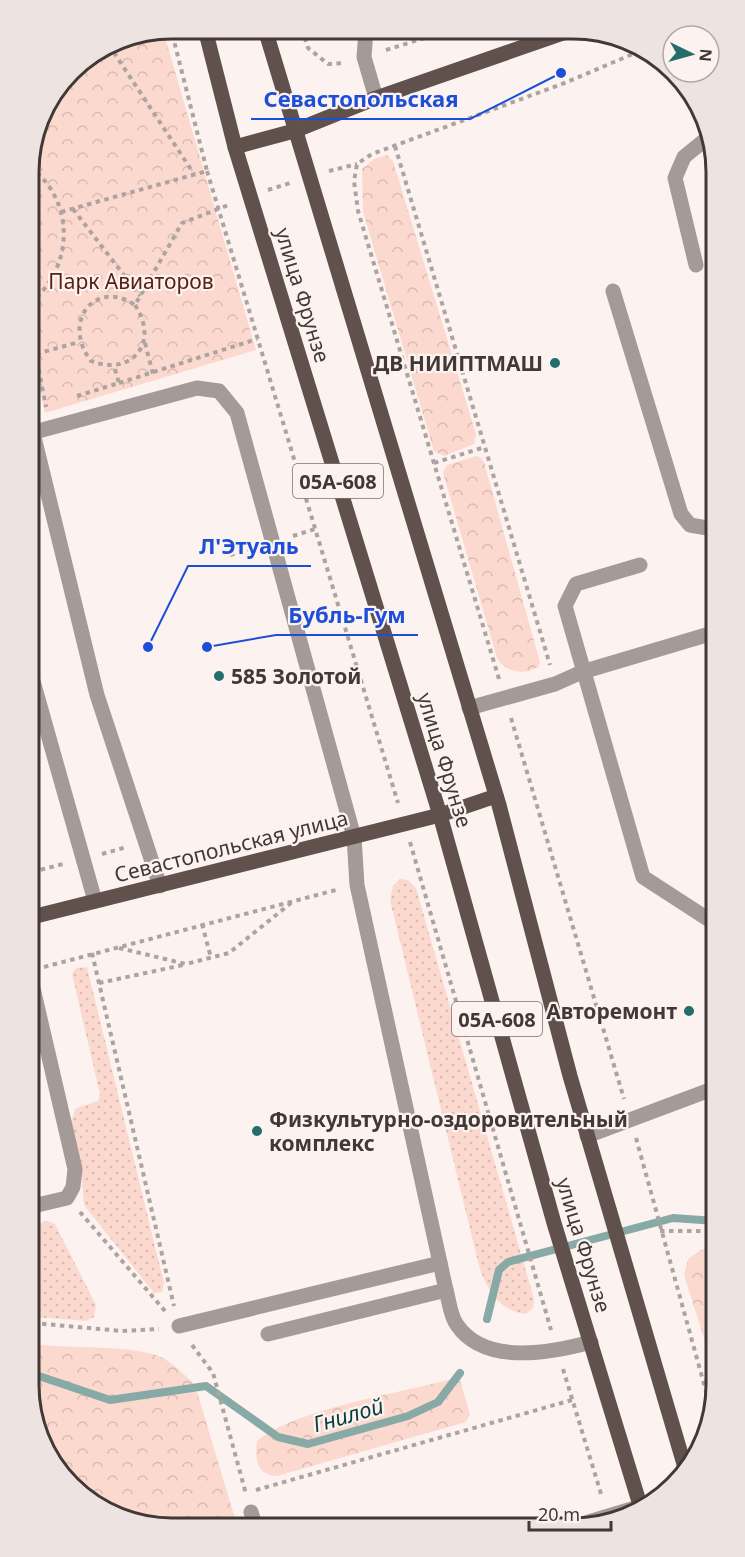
<svg xmlns="http://www.w3.org/2000/svg" width="745" height="1557" viewBox="0 0 745 1557" font-family="'Noto Sans',sans-serif">
<style>
.grass{fill:url(#grass-dots)}
.forest{fill:url(#forest-crowns)}
.lines{fill:none;stroke-linecap:round;stroke-linejoin:round}
.stream{stroke:#87aaa7;stroke-width:8}
.path{stroke:#ada4a1;stroke-width:4;stroke-dasharray:4.5 4.5;stroke-linecap:butt}
.minor{stroke:#a49a97;stroke-width:15}
.major{stroke:#61514c;stroke-width:15}
.poi-dot{fill:#236e6b;stroke:#fcf3f0;stroke-width:2}
.labels{text-anchor:middle;dominant-baseline:central;stroke-width:4.5;stroke-linejoin:round;paint-order:stroke}
.shield{fill:#fcf3f0;stroke:#7a716e;stroke-width:1.5}
.shield-label{font-size:20px;font-weight:bold;fill:#423936}
.park-label{font-size:21px;fill:#572010;stroke:#fcf3f0}
.street-label{font-size:21px;fill:#423936;stroke:#fcf3f0}
.poi-label{font-size:21px;font-weight:bold;fill:#423936;stroke:#fcf3f0;text-anchor:end}
.water-label{font-size:22px;font-style:italic;fill:#093d3b;stroke:#fcf3f0}
.rim{fill:none;stroke:#423936;stroke-width:3}
.leader{fill:none;stroke:#1d4ed8;stroke-width:2}
.callout-dot{fill:#1d4ed8;stroke:#fcf3f0;stroke-width:2}
.callout-label{font-size:22px;text-anchor:middle;font-weight:bold;fill:#1d4ed8;stroke:#fcf3f0;stroke-width:4.5;stroke-linejoin:round;paint-order:stroke}
</style>
<defs>
<pattern id="grass-dots" width="8" height="8" patternUnits="userSpaceOnUse" patternTransform="scale(1.5)"><rect width="8" height="8" fill="#fcd9cf"/><path d="M2 2h.1M6 6h.1" fill="none" stroke="#d9bbb2" stroke-width="1.8" stroke-linecap="round"/></pattern>
<pattern id="forest-crowns" width="20" height="18" patternUnits="userSpaceOnUse" patternTransform="scale(1.5)"><rect width="20" height="18" fill="#fcd9cf"/><path d="M2 6a3 3 0 1 1 6 0M12 15a3 3 0 1 1 6 0" fill="none" stroke="#d9bbb2"/></pattern>
</defs>
<rect width="100%" height="100%" fill="#fcf3f0"/>
<g class="grass">
<path d="M400,879L408,880L416,888L534,1299L533,1308L526,1314C499,1311 487,1290 479,1266L390,900L393,886Z"/>
<polygon points="87,967 164,1283 162,1292 154,1293 84,1205 81,1170 71,1121 76,1108 98,1101 100,1094 72,974 76,968"/>
<polygon points="47,1221 55,1224 96,1305 94,1317 86,1321 33,1317 33,1225"/>
</g>
<g class="forest">
<polygon points="163,30 256,350 45,413 30,342 30,154 43,108 77,64 118,39"/>
<polygon points="387,155 393,161 476,434 474,444 444,456 434,451 363,212 362,169 374,159"/>
<path d="M476,456L480,457L484,462L540,662L538,667C524,676 505,672 497,658L443,473L447,465Z"/>
<polygon points="716,1247 716,1376 684,1275 688,1259 701,1250"/>
<path d="M33,1344C67,1349 135,1344 163,1358C175,1365 185,1375 195,1385L237,1525L146,1526L69,1479L33,1422Z"/>
<path d="M448,1380H460L470,1414L466,1422L277,1476C256,1475 255,1458 257,1441C294,1410 398,1393 448,1380Z"/>
</g>
<g class="lines">
<g class="stream">
<polyline points="487,1319 499,1270 508,1262 673,1218 716,1221"/>
<polyline points="33,1374 110,1400 206,1386 278,1437 308,1444 408,1416 438,1402 460,1373"/>
</g>
<g class="path">
<polyline points="302,29 308,48 328,64 345,63"/>
<polyline points="109,45 194,174"/>
<polyline points="386,50 450,30"/>
<polyline points="395,146 550,665"/>
<path d="M30,167C76,201 74,268 30,303"/>
<polyline points="207,171 398,803"/>
<polyline points="329,171 357,164"/>
<polyline points="268,190 290,183"/>
<polyline points="73,209 140,296"/>
<polyline points="61,212 207,171 171,29"/>
<path d="M135,305C160,342 132,377 91,361C61,322 95,278 135,305L182,223L231,204"/>
<polyline points="30,325 46,407"/>
<polyline points="145,343 153,374"/>
<polyline points="36,354 79,342"/>
<polyline points="119,383 257,339"/>
<polyline points="77,396 119,383 114,366"/>
<polyline points="434,463 485,447"/>
<polyline points="293,536 315,529"/>
<polyline points="230,555 254,548"/>
<polyline points="499,679 358,211 354,181 357,164 372,154 562,84 640,51"/>
<polyline points="511,718 624,1099"/>
<polyline points="410,842 551,1330"/>
<polyline points="102,854 127,847"/>
<polyline points="32,872 63,864"/>
<polyline points="202,924 211,958"/>
<polyline points="119,948 186,964 229,953 291,903"/>
<polyline points="92,953 174,1306"/>
<polyline points="44,967 336,890"/>
<polyline points="99,983 183,965"/>
<polyline points="636,1138 712,1413"/>
<polyline points="80,1212 165,1311"/>
<polyline points="660,1231 716,1231"/>
<polyline points="33,1323 122,1331 159,1329"/>
<polyline points="192,1345 213,1373 246,1494"/>
<polyline points="563,1369 602,1497"/>
<polyline points="256,1490 572,1400"/>
</g>
<g class="minor">
<polyline points="366,30 364,57 376,98"/>
<polyline points="696,265 675,178 684,157 711,135"/>
<polyline points="613,291 681,514 690,525 713,529"/>
<path d="M31,433L197,388L219,391L237,413L354,837L357,885L446,1290C449,1300 450,1316 457,1325C485,1366 551,1353 591,1342"/>
<polyline points="33,433 97,695 160,886"/>
<polyline points="640,565 576,584 565,606 643,877 714,923"/>
<polyline points="31,674 95,901"/>
<polyline points="469,708 555,684 582,672 713,633"/>
<polyline points="32,984 75,1169 73,1187 67,1198 33,1206"/>
<polyline points="587,1136 715,1088"/>
<polyline points="179,1326 440,1263"/>
<polyline points="268,1334 446,1290"/>
<polyline points="251,1512 255,1525"/>
<polyline points="582,1524 635,1508"/>
</g>
<g class="major">
<polyline points="205,29 235,147 440,815 554,1223 640,1505"/>
<polyline points="265,29 499,805 570,1076 686,1471"/>
<polyline points="235,147 294,131 376,98 569,31"/>
<polyline points="32,917 440,815 496,796"/>
</g>
</g>
<g class="poi-dot">
<circle cx="555" cy="363" r="6"/>
<circle cx="219" cy="676" r="6"/>
<circle cx="689" cy="1011" r="6"/>
<circle cx="257" cy="1131" r="6"/>
</g>
<g class="labels">
<g class="shield">
<rect x="293" y="464" width="90" height="34" rx="4.5"/>
<rect x="452" y="1002" width="90" height="34" rx="4.5"/>
</g>
<g class="shield-label">
<text x="338" y="481">05А-608</text>
<text x="497" y="1019">05А-608</text>
</g>
<g class="park-label">
<text x="131" y="281">Парк Авиаторов</text>
</g>
<g class="street-label">
<text transform="translate(303 295) rotate(73)">улица Фрунзе</text>
<text transform="translate(445 760) rotate(73)">улица Фрунзе</text>
<text transform="translate(231 846) rotate(-14)">Севастопольская улица</text>
<text transform="translate(584 1245) rotate(73)">улица Фрунзе</text>
</g>
<g class="poi-label">
<text x="543" y="363">ДВ НИИПТМАШ</text>
<text x="231" y="676" text-anchor="start">585 Золотой</text>
<text x="677" y="1011">Авторемонт</text>
<text x="269" y="1119" text-anchor="start">Физкультурно-оздоровительный<tspan x="269" dy="24">комплекс</tspan></text>
</g>
<g class="water-label">
<text transform="translate(348 1414) rotate(-16)">Гнилой</text>
</g>
</g>
<path d="M0 0H745V1557H0ZM172 39H573A133 133 0 0 1 706 172V1385A133 133 0 0 1 573 1518H172A133 133 0 0 1 39 1385V172A133 133 0 0 1 172 39Z" fill="#ede4e1" fill-rule="evenodd"/>
<path class="rim" d="M172 39H573A133 133 0 0 1 706 172V1385A133 133 0 0 1 573 1518H172A133 133 0 0 1 39 1385V172A133 133 0 0 1 172 39Z"/>
<path class="leader" d="M561 73L470 119H251M148 647L188 566H311M207 647L276 635H418"/>
<g class="callout-dot">
<circle cx="561" cy="73" r="6"/>
<circle cx="148" cy="647" r="6"/>
<circle cx="207" cy="647" r="6"/>
</g>
<g class="callout-label">
<text x="361" y="107">Севастопольская</text>
<text x="249" y="554">Л'Этуаль</text>
<text x="347" y="623">Бубль-Гум</text>
</g>
<g transform="translate(691 54) rotate(95)"><circle r="28" fill="#fcf3f0" stroke="#b2a9a6" stroke-width="1.5"/>
<path d="M0-4.5L10 22L0 15L-10 22Z" fill="#236e6b"/>
<text y="-9" font-size="16" font-weight="bold" text-anchor="middle" fill="#423936">N</text>
</g>
<path d="M529 1521v9h82v-9" fill="none" stroke="#423936" stroke-width="3"/>
<text x="538" y="1521" font-size="18" fill="#423936" stroke="#fcf3f0" stroke-width="4.5" paint-order="stroke">20 m</text>
</svg>
